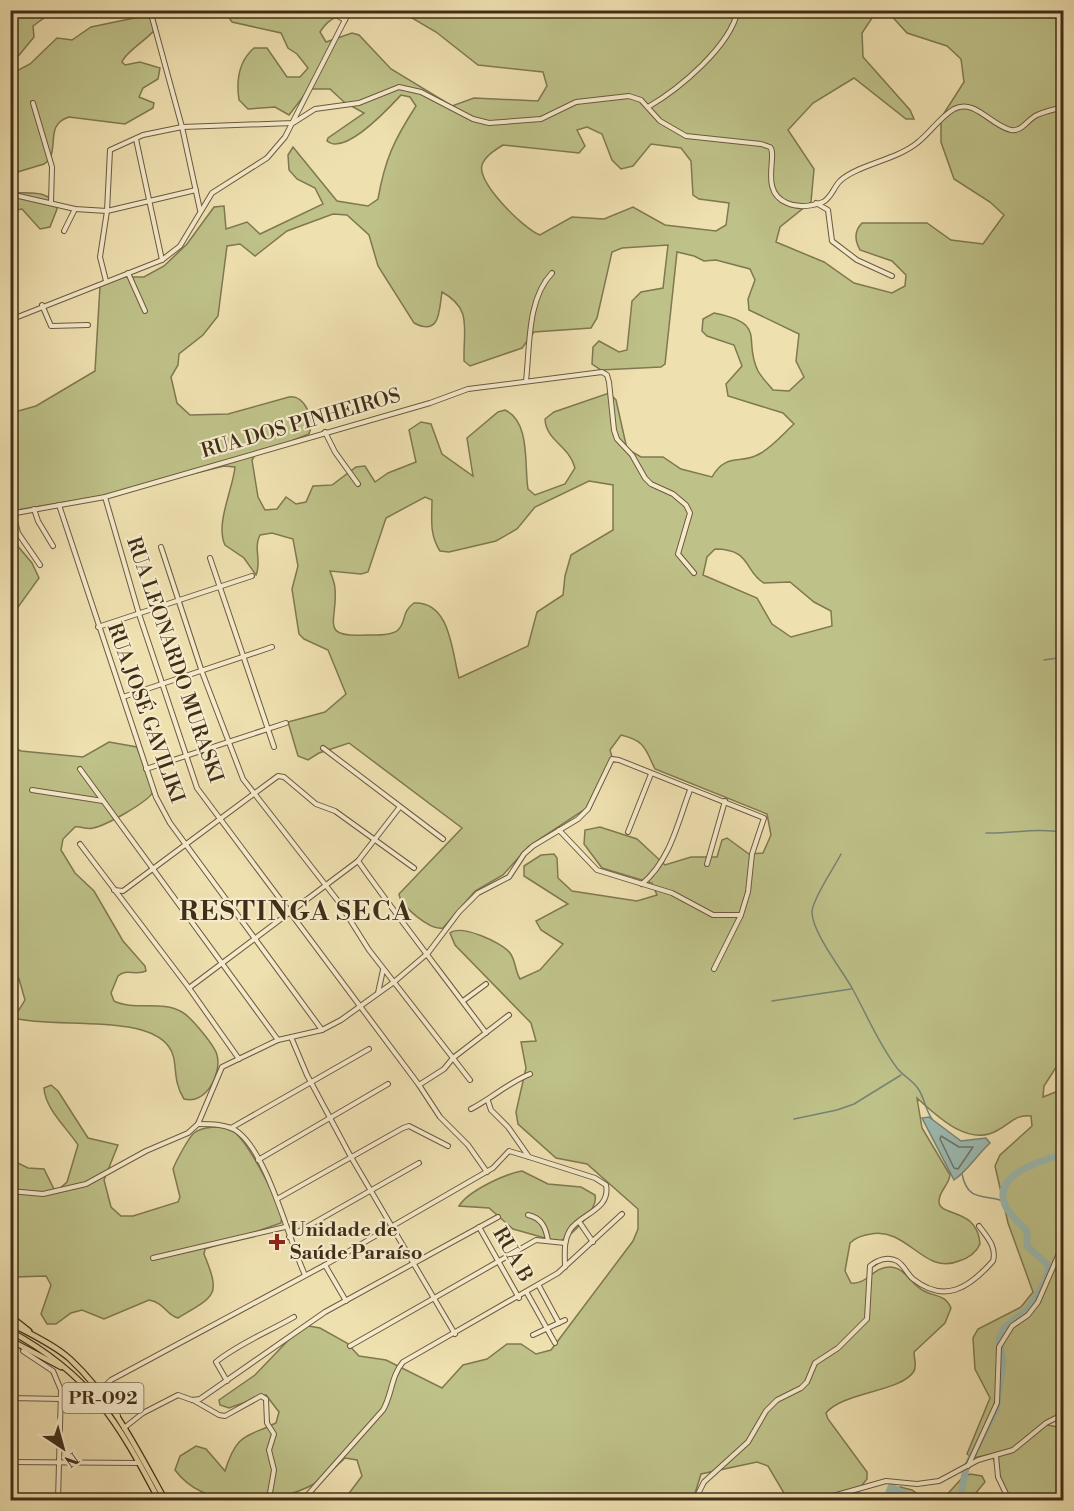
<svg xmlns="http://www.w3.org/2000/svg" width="1074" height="1511" viewBox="0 0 1074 1511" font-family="'Libre Bodoni',serif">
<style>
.green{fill:#bec188;stroke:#7f7850;stroke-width:1.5;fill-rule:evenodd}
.water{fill:#9bbbb2;stroke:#778374;stroke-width:1.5}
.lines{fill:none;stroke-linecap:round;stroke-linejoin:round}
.shore{stroke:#6e7465;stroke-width:1.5}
.stream{stroke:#778374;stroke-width:1.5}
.river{stroke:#9bbbb2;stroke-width:7}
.minor-casing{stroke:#6c5a3e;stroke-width:6}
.major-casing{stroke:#402e18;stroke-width:7}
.minor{stroke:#f5ebcc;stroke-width:4}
.major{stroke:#efe0b0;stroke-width:4.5}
.poi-dot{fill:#8f2418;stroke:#f5ebcc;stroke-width:2}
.labels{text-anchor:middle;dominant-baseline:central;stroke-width:4.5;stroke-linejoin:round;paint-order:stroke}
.shield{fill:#f5ebcc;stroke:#76674e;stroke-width:1.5}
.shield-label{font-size:18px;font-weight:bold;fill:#402e18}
.street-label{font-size:20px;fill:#402e18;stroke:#f5ebcc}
.poi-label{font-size:20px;font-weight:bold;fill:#402e18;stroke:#f5ebcc;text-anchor:start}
.district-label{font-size:26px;font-weight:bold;letter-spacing:1.5px;fill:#402e18;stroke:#f5ebcc}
</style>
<rect width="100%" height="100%" fill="#efe0b0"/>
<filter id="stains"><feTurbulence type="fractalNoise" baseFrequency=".00333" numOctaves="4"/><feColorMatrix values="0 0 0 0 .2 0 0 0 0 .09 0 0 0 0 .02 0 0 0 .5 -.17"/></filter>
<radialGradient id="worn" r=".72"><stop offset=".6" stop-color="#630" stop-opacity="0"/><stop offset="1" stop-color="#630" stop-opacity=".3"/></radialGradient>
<g class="green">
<polygon points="11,10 47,11 44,18 33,26 34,37 11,65"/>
<path d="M231,11H370L359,17C341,13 330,16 320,32L326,42L352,33L359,35L391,69L452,106L474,98L538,101L547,86L543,72L478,65L436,32L412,18L407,11H1063L1064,1055L1044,1086L1043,1097L1063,1089L1064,1414L1048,1425L1063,1428V1500H989L1005,1494L992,1454L973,1458L967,1454L990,1398L975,1369L973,1338L978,1329L1021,1307L1033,1292L1008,1223L995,1166L1000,1155L1032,1126L1031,1116C1016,1114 1011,1123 998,1130C969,1148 937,1116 917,1098L922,1128L950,1175C949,1185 939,1191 939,1201C938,1217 978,1207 980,1244C976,1253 969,1258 959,1261C924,1276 908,1227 871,1234C863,1235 856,1237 850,1243L845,1271L851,1283C867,1285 873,1267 889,1267C906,1267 910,1284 924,1291C935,1297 945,1294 951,1308L945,1323L914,1352C914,1358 917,1366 914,1371C902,1392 842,1392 826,1413L828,1419L867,1472V1479L854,1495L833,1500H788L768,1466L757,1462L701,1474L693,1500H344L362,1476L357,1460L345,1458C336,1466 327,1477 316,1483C275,1506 205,1511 175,1470L180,1456L196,1446L206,1449L225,1471C237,1433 245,1438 276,1423L279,1412L266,1395L229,1408L220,1405L219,1400L255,1375L300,1328L309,1326L320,1328L347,1343L359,1356L386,1360L442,1388L463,1365L487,1359L507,1344H521L536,1354L551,1350L633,1241L638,1229V1209L587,1164L556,1158L518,1124L516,1112L526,1068L521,1042L536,1041L531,1023L455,945L450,933C461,924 501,942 510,953C516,961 515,971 520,979L540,970L563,944L541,930L536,921L568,904L524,876V866L541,855L554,854L557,858L558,878L572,891L637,901L657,895L652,883L602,868L584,844L585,830L600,827L637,839L665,865L691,857H717L722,840L727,838L749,854L763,853L771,835L767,814L655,769C645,749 646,741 621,735L610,750L612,757L587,808L529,846L503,875L475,891L443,928C431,931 400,906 399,894L462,828L349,743L319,753L308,760L298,756L288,722L325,712L346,694L328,650L304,639L299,634L292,589L298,566L293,539L272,533L260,535C253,548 262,561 256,575L244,558L225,545C215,524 233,489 235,467L224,466L108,495L11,511V413L36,406L95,371L100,286L118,277H144L164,266L187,244L214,207L224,206L226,229L247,222L260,234L323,204L315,188L297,179L289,170L288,155L293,147L337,201L368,206L378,199C385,159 394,140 416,106L410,97L401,95C389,108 345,156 327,141L328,138L364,113L344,102L330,89H309L289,115L275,107L248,109L239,100C236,80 239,61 254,48H267L287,77H300L308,68L297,54L288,48L281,33L232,22L228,16ZM876,12H888L907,33L947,46L961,59L964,82L941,118V142L954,179L990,202L1004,215L983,244L951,240L927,223H862C854,231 855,241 860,250L892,261L906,275L905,286L892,293L854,283L824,262L776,242L780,227L811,202L814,169L788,130L813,103L854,78L906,119H914L910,110L863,57L862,33ZM587,127L602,134L612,160L621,169L633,166L651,144L681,148L691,161L693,195L699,199L729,203L726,225L716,231L665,225L633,207L604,219L572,217L540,235C524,229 477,183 482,165C485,156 495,150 503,145L579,153L585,146L577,130ZM333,214L347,215L369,235L378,266L414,323C441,337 439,309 442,292C471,308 464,326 464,356V361L470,366L522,348L534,332L591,328L597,318L612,252L622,248L668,245L663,288L641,292L632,301L627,350L619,352L599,341L593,347L592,364L601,370L661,367L665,364L677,252L694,256L704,261L716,260L750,269L755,280L748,299L749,310L799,334L796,361L804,377L789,391L773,390C768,384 762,378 758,371C742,339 769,324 714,313L703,319L702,331L707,336L734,345L742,366L726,384L728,396L783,413L794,424C784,433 773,446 761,453C741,466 727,451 712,477L681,469L663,457H641L627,449L616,400L609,393L554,412L545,419C546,441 569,445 575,468L565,484L535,495L528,489C524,466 531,422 505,410L498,412L467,438L473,476L442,454L431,424L421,422L409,430L416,462L388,473L375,482L365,466L356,467L332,485L313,486L306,502L296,504L286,497L277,509L265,510L258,497L252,460L255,455L309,434C315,420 305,394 289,397L228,414L190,415L177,403L171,377L178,365L179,354L203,335L218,316L227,246L240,244L255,256L287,231ZM589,481L613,485V530L571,555L565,576L563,595L537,612L528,646L459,678C452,654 451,601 414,603C401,612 407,621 398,630C391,636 375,635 366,635C318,638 338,621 335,589C335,583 332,577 330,571L361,574L368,572L386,518L425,497L432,500C432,518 429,534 440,551L449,552L496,541L517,529L535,507ZM715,549C752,549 744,572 764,583L790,582L814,602L831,611L832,626L791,637L772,624L757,598L703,575L707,557Z"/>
<path d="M139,17L154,18L157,27C149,39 126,51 122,62L125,65L140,62L160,68L158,79L143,88L139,97L154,103L153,108L125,124L69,117C47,124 57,142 50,159L44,164L11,174V74L30,64L57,38L72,40L91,27Z"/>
<path d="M11,193C28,193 51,189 57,209L50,227L40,229L22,209L11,211Z"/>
<polygon points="11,538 32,563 39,578 11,617"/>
<path d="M109,742L137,747L153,792C148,802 105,826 93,828C87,830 81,826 75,827L63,839L61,850L75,873L94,891L123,941L145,966L146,971C136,976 126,968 118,976L111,993L114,1001C134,1011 162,1000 182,1012C191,1017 215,1046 217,1055C222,1074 206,1105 184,1099C171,1079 179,1060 169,1047C145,1013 53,1029 14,1018L25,1000L19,979L11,971L10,746L21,751L83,757Z"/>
<path d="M51,1085L58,1091L88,1138L118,1145L104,1180L111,1207L121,1216H133L178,1202L180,1197L173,1169C176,1161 189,1137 194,1133C202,1127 221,1125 230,1129C248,1138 275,1197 282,1216L281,1223L205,1249L204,1254C221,1296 216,1295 178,1318C166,1315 165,1303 149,1300L104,1319L82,1310L71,1313L56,1324H47L41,1314L51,1285L46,1276L15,1277L11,1293L10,1184L15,1177L13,1164L16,1162L28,1168L44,1169L54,1189L58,1190L67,1182L78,1145C68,1129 45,1109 44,1088Z"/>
<path d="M522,1171L548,1184L581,1187L595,1195C599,1209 571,1236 559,1242L513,1229L489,1208L459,1206C468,1191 505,1174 522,1171Z"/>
<polygon points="970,1474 982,1476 985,1482 970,1500 942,1500 962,1478"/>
<polygon points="900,1487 912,1490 926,1500 883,1500 890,1491"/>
</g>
<path class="water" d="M929,1117L961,1141L986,1138L990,1143C977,1155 968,1170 954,1180L922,1118Z"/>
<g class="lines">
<polygon class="shore" points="941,1136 959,1147 973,1147 958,1169 954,1168 940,1139"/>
<g class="stream">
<polyline points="1044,660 1064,657"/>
<path d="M986,833C1012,834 1038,827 1064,833"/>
<path d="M841,854C834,868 814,896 812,911C811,931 842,970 852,988C867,1015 878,1043 897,1068C904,1077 913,1080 919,1090C925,1100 925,1109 932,1119"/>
<polyline points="772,1001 851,989"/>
<polyline points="794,1119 837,1110 854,1104 901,1075"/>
<path d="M962,1174C968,1202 982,1194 1003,1201"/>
</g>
<g class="river">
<polyline points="886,1500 891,1487 905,1494 910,1500"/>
<path d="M960,1500L966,1468L996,1410L1003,1363L999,1339L1004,1328L1029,1308L1046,1280L1049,1266L1027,1246V1231C1019,1222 1007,1213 1004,1202C995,1173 1044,1160 1064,1154"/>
</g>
<g class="minor-casing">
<g id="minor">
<polyline points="150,10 182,127 200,210"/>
<polyline points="327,10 345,20"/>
<polyline points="33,103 52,167 51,203"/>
<path d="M648,107C679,89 730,47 738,10"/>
<polyline points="136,139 162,260"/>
<polyline points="10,194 75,209 107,211 196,190"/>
<polyline points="816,203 828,210 832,241 857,260 892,276"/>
<polyline points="64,231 75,209"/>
<polyline points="1061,233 1064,227"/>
<polyline points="128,273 145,311"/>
<path d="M106,281L100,257L107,211L110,150L143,135L182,127L293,123L315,109L359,103L399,87L421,92L473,119L489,123L541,119L576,102L629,96L641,100L660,121L686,136L761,144C762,144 769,147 770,147C778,155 759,192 787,203C798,208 812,206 823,202C832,197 833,188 840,181C857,165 896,160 917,143C930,133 940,117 954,109C975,98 991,126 1011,130C1022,132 1028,119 1037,115C1046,111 1055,109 1064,107"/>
<polyline points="42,305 51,326 88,325"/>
<polyline points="10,320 162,260 180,246 212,193 267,158 285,137 350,10"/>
<path d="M526,381C530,346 527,299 552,273"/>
<polyline points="325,432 335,452 358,484"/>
<polyline points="105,497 139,614 197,788 419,1085 440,1117 468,1145 487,1172"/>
<polyline points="59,505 156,797 170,823 322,1030"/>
<polyline points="34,509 38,521 53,546"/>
<polyline points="10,514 105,497 430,403 468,389 602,372 607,375 609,382 614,430 617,439 632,455 645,478 651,484 673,494 686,505 690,513 678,554 694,573"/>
<polyline points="13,514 18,533 40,565"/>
<polyline points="161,547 202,672 243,779 338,901 369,950 470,1080"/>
<polyline points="210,558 274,747"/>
<polyline points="98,627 252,576"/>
<polyline points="123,697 272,647"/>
<polyline points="323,748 443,839"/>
<polyline points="80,769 278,1040"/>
<polyline points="146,769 286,723"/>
<polyline points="32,790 103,801"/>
<polyline points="559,830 597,870 672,893 713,915 741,915"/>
<polyline points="628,832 651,774"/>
<polyline points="80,844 189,988 239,1059"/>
<path d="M358,861C399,919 443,975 486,1033"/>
<polyline points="707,864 725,801"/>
<path d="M642,884C670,861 678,822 690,790"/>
<polyline points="114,890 123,891 278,776 284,777 316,804 335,811 414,868"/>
<polyline points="189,988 358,861 399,808"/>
<polyline points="378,993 383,970"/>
<polyline points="463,1001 486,984"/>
<polyline points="291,1037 307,1075 351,1157 455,1334"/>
<polyline points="419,1085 444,1069 453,1058 509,1015"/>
<path d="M488,1101L491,1110L508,1127L529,1157L595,1178L606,1185C611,1210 580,1214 570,1230C563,1242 565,1254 565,1267"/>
<path d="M471,1109C492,1098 508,1083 530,1074"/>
<path d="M198,1124C210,1124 228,1124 238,1132C268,1155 288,1238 305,1275"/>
<polyline points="231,1128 369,1049"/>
<polyline points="258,1160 388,1084"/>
<polyline points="10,1191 43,1194 86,1184 146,1151 188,1133 198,1124 222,1067 278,1040 322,1030 341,1020 394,982 428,953 459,912 478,893 509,877 524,854 533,846 578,819 588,809 612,759 619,760 764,818 752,854 748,892 741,915 714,969"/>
<polyline points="277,1199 403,1128 409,1126 448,1146"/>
<path d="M528,1215C542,1218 546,1228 548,1241"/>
<polyline points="580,1223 593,1242"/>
<polyline points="479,1227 519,1298"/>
<polyline points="289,1237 419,1163"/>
<polyline points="153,1258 285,1227"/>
<polyline points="325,1265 346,1301"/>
<polyline points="539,1286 559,1323"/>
<polyline points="527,1293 555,1343"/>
<polyline points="533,1335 565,1320"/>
<polyline points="350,1346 536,1240 565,1243"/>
<polyline points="23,1351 53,1371 61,1390 58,1500"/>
<path d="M227,1381L216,1362C238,1344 268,1332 294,1317"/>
<polyline points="10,1398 62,1399"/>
<polyline points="193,1400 219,1415 225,1416 261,1396 266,1399 267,1423 274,1434 269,1450 274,1470 270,1493 272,1500"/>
<polyline points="118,1416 106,1385 111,1380 325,1265 493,1168 509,1151 529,1157"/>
<polyline points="124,1428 143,1413 178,1395 192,1400 200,1399 325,1312 498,1217"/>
<polyline points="996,1456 998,1477 1009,1500"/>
<polyline points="10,1462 139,1463"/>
<polyline points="968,1466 997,1403 999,1347 1012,1326 1028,1315 1038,1302 1064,1242"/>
<path d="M303,1500L383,1410C392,1395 391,1376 403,1362L558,1273L622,1214"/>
<path d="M695,1500L704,1482L748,1442L766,1411L777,1400L801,1388L807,1382L815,1363L838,1348L867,1319L870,1266C877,1260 888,1256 897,1261C904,1265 907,1274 913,1279C945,1304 969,1288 993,1261C997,1247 987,1237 979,1226"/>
<polyline points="819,1500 886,1481 917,1484 939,1481 978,1460 1013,1450 1046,1423 1064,1414"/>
</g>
</g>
<g class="major-casing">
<g id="major">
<polyline points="10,1316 29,1331"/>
<path d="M10,1323C30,1334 53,1344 70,1359C112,1398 138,1451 165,1500"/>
<path d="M10,1331C91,1375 118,1422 159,1500"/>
<polyline points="10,1340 61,1367"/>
</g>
</g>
<use href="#minor" class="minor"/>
<use href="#major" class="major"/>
</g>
<path class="poi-dot" d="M274 1233h6v6h6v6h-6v6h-6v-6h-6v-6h6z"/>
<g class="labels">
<rect class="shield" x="62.5" y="1383" width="81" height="30" rx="4.5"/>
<g class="shield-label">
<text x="103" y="1398">PR-092</text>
</g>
<g class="street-label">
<text transform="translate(301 424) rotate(-16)">RUA DOS PINHEIROS</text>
<text transform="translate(174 660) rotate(71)">RUA LEONARDO MURASKI</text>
<text transform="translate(145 713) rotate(70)">RUA JOSÉ GAVILIKI</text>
<text transform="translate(512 1255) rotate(60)">RUA B</text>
</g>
<g class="poi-label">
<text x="290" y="1230">Unidade de<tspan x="290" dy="23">Saúde Paraíso</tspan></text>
</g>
<g class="district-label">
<text x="296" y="912">RESTINGA SECA</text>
</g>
</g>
<rect width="1074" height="1511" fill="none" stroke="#efe0b0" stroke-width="36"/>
<rect x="12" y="12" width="1050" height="1487" fill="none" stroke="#402e18" stroke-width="3"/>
<rect x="18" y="18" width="1038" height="1475" fill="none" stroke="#402e18" stroke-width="1.5"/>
<g transform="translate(63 1448) rotate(144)" stroke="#f5ebcc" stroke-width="4.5" paint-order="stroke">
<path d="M0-4.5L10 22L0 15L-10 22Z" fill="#402e18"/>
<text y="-9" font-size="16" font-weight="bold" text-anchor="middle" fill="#402e18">N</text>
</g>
<rect width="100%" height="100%" filter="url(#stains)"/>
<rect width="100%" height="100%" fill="url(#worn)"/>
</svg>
